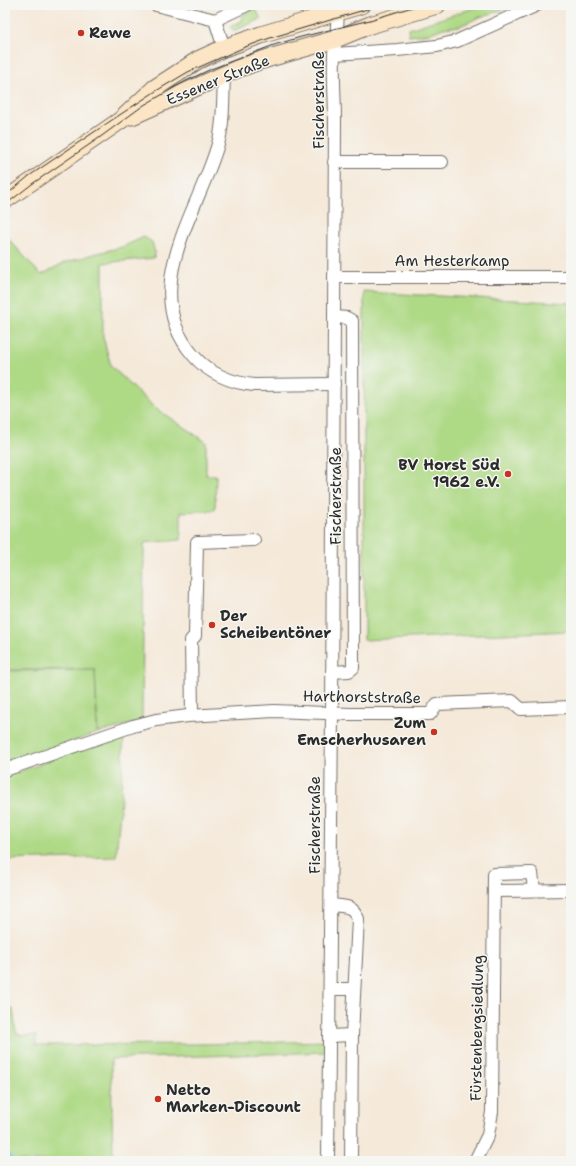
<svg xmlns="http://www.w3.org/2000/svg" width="576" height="1166" viewBox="0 0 576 1166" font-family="'Shantell Sans',sans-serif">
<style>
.green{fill:#aed985;stroke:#6c8258}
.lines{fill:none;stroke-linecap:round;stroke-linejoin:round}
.stream{stroke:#72b9e9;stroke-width:3.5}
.minor-casing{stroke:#726e68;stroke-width:14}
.secondary-casing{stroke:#726e68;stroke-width:19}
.minor{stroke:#fff;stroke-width:12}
.secondary{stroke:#fce5c4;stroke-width:17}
.tram{stroke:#2b2b2b;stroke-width:1}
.poi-dot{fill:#c8321e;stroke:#f6f6f2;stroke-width:1.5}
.labels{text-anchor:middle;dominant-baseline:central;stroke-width:3;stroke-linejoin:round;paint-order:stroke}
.poi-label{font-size:15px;font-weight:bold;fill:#2b2b2b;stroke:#f6f6f2;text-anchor:start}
.street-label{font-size:15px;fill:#2b2b2b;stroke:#f6f6f2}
</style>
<rect width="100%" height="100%" fill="#f6f6f2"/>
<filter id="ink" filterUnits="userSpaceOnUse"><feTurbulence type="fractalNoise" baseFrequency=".025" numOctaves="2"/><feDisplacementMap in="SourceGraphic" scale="8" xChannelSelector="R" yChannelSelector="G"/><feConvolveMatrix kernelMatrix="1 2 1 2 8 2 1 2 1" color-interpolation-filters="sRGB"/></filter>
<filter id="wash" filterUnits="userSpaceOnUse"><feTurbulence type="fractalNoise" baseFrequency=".012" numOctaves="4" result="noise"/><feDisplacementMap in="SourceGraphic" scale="16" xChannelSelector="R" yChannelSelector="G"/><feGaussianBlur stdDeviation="0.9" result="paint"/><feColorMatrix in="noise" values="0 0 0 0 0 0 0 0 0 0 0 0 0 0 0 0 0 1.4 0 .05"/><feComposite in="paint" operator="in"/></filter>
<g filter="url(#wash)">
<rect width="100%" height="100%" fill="#f5e9d9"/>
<g class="green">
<polygon points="483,5 524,5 517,10 505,9 480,17 460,26 443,28 429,34 409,36 409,29"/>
<polygon points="256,9 261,19 236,30 233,30 230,27 243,20 241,15"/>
<polygon points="5,235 41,275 64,263 94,254 122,247 144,237 152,242 155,253 154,258 103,263 103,337 111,366 155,408 206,442 206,475 216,475 215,510 181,512 181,540 144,543 142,721 98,733 95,669 5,670"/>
<polygon points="364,292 571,303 571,631 364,640"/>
<polygon points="95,670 97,733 5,765 5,671"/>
<polygon points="124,733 121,800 116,857 5,860 5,777"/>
<polygon points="5,1009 13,1009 16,1032 21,1036 36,1035 36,1045 196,1044 329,1041 329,1052 111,1059 113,1161 5,1161"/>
</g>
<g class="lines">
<polyline class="stream" points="5,1151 12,1161"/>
</g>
</g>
<g filter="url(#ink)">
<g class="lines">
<g class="minor-casing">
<g id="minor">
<polyline points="156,5 215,20 224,48"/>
<polyline points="215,20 247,5"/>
<polyline points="334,54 397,50 437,46 457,41 537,5"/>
<path d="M224,75C223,96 224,124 218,144C199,211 137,290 193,355C208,373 231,383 254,385L334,384"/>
<polyline points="334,162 442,162"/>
<polyline points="334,277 571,277"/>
<polyline points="332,672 349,671 353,668 352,321 347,318 334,317"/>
<polyline points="192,715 191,640 195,636 197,542 254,540"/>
<polyline points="5,770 133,726 156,720 188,716 274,711 350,714 430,714 437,704 512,701 521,709 571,707"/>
<polyline points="494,891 571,890"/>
<path d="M331,905C344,907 353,904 358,919L352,1035L351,1161"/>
<polyline points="330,989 354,989"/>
<polyline points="329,1036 352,1035"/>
<path d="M328,1161L332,713L335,121C335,99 333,77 334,55C335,38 340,21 336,5"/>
<polyline points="475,1161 488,1135 492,1112 494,874 532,873 534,890"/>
</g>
</g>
<g class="secondary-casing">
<g id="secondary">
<polyline points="132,116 237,69 259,61 336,39 370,25 437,5"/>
<polyline points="5,200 121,120 155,88 198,60 224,48 261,35 361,5"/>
</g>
</g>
<use href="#minor" class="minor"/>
<use href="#secondary" class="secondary"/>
<g class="tram">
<polyline points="5,196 29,176 112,120 156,91 188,72 245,47 270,38 381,5"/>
<polyline points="5,205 32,184 99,138 144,105 186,81 211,69 274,45 301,37 370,20 419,5"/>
</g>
</g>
</g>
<g class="poi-dot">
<circle cx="81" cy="33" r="4"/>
<circle cx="508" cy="474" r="4"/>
<circle cx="212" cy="625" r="4"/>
<circle cx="434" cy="732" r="4"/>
<circle cx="158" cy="1099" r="4"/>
</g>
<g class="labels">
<g class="poi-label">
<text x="89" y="33">Rewe</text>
<text x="500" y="465" text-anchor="end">BV Horst Süd<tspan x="500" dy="17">1962 e.V.</tspan></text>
<text x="220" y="616">Der<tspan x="220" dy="17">Scheibentöner</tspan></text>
<text x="426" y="723" text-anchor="end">Zum<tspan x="426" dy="17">Emscherhusaren</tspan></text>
<text x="166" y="1090">Netto<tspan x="166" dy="17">Marken-Discount</tspan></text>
</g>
<g class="street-label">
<text transform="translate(218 80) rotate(-22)">Essener Straße</text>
<text transform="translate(319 100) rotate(-90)">Fischerstraße</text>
<text x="452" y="261">Am Hesterkamp</text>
<text transform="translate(336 496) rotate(-90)">Fischerstraße</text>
<text transform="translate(362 697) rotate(1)">Harthorststraße</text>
<text transform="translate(315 825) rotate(-90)">Fischerstraße</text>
<text transform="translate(477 1028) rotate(-89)">Fürstenbergsiedlung</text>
</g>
</g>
<rect width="576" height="1166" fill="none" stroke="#f6f6f2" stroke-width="20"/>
</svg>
